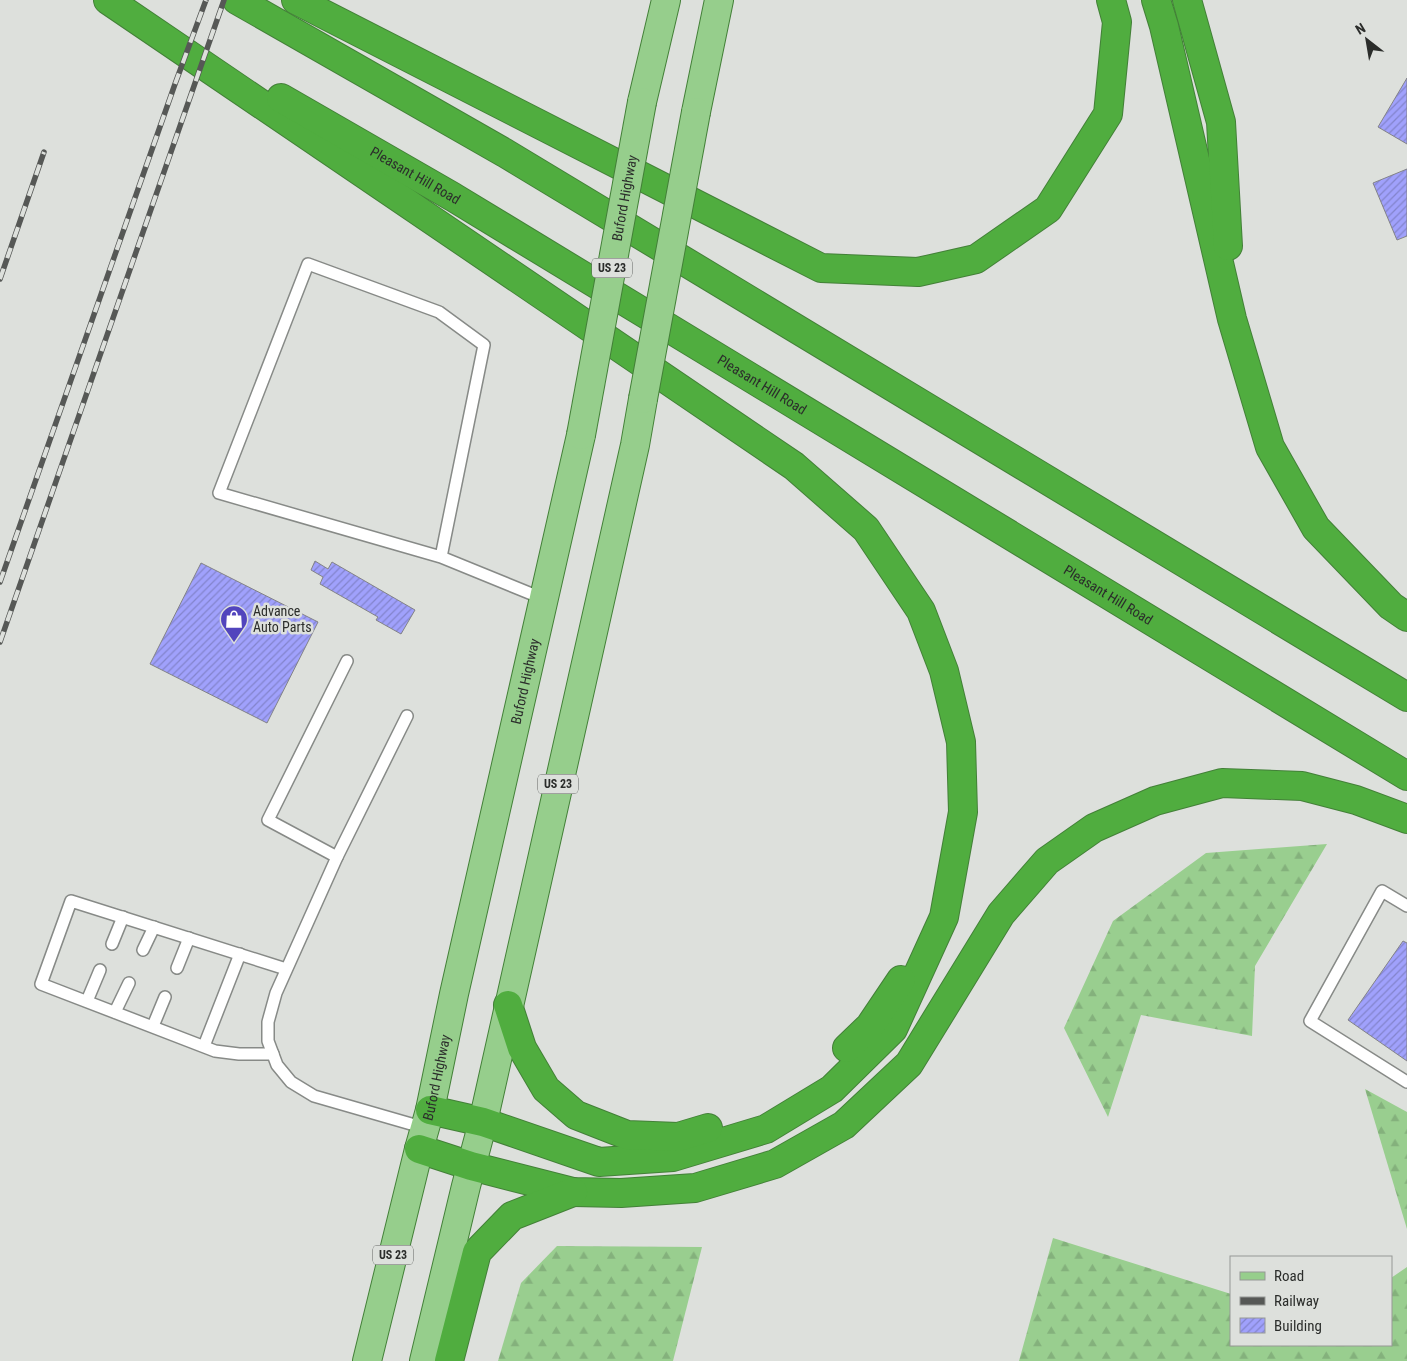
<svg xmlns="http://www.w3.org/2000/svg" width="1407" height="1361" viewBox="0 0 1407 1361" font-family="'Roboto Condensed',sans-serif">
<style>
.forest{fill:url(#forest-firs)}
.building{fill:url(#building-hatch);stroke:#838387}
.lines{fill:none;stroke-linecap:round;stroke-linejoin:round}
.lane-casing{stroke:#878a87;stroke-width:14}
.primary-casing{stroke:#438038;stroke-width:30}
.highway-casing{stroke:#438038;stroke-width:30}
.lane{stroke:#fff;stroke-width:11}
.primary{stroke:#96ce8c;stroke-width:28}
.highway{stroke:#50ad3f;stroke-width:28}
.rail-casing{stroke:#565856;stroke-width:5.5}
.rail{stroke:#dde0dc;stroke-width:4;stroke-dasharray:11;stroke-linecap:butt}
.primary-bridge-casing{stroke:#438038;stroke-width:30;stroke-linecap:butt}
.primary-bridge{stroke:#96ce8c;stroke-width:28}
.labels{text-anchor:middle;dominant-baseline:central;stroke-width:5;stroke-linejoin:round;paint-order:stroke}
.shield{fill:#dde0dc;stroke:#606360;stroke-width:1}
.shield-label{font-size:12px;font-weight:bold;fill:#2b2d2b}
.street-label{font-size:14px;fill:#2b2d2b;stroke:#dde0dc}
.poi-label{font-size:14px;fill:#2b2d2b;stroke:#dde0dc;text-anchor:start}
</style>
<defs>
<pattern id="forest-firs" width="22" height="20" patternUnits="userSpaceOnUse" patternTransform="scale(1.25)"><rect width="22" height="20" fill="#99ce8f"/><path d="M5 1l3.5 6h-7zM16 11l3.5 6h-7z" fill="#84b17c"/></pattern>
<pattern id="building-hatch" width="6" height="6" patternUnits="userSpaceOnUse" patternTransform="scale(1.25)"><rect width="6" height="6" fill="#a0a1fc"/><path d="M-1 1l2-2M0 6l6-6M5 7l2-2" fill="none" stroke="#8384cc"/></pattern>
</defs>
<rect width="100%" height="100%" fill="#dde0dc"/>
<g class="forest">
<polygon points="1327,844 1255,966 1252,1036 1141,1015 1108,1117 1064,1028 1113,921 1206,853"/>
<polygon points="1365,1089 1407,1112 1407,1229"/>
<polygon points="1053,1238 1231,1294 1231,1345 1391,1345 1391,1278 1407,1267 1407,1361 1019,1361"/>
<polygon points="557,1246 702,1247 673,1361 498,1361 521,1283"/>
</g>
<g class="building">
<polygon points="1407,78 1407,144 1378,127"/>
<polygon points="1407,169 1407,236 1397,240 1373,183"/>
<polygon points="315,561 328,569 332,562 415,610 401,634 376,620 378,617 320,584 323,577 311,570"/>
<polygon points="201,563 318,622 267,723 150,664"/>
<polygon points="1403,941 1407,943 1407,1061 1348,1020"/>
</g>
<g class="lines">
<g class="lane-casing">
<g id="lane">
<polyline points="441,557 219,493 308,264 439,312 484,345 441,557 544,599"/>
<polyline points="407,716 337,857 276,993 268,1022 268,1041 277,1065 291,1082 314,1096 425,1128"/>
<polyline points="337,857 268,820 347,661"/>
<polyline points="1407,906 1382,891 1310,1021 1407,1082"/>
<polyline points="112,944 123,917"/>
<polyline points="143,950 154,927"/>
<polyline points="177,968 189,938"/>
<polyline points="87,1001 100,970"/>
<polyline points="115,1012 129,983"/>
<polyline points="153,1026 165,997"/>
<polyline points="204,1046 240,954"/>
<polyline points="273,1054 239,1054 215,1051 41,984 71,901 286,969"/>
</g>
</g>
<g class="primary-casing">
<g id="primary">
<polyline points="642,102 666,0"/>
<polyline points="696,112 719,0"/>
<path id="s1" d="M367,1361L419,1149L430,1110L454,994L581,435"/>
<polyline points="424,1361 466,1186 483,1122 635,445 643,399"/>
</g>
</g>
<g class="highway-casing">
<g id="highway">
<polyline points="108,0 794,466 866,529 921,611 944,671 961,742 963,812 944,917 893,1029 832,1089 766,1129 673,1157 599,1162 483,1122 430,1110"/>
<polyline points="237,0 505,153 1407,697"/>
<polyline points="296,0 821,268 918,272 976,259 1048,209 1108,114 1117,22 1111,0"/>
<polyline points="1156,0 1164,26 1232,319 1270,447 1316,528 1391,606 1407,617"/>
<polyline points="1187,0 1221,122 1228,246"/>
<path id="s2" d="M281,98L453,197L1407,776"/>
<polyline points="508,1005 522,1048 546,1089 576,1115 627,1135 678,1137 708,1128"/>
<polyline points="847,1048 870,1026 901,980"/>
<polyline points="419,1149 471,1166 573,1192 621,1193 695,1188 775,1164 844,1125 909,1064 1001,914 1047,861 1094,828 1155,801 1222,783 1302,786 1356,800 1407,819"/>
<polyline points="449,1361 477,1252 512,1216 573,1192"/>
</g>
</g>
<use href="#lane" class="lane"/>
<use href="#primary" class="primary"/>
<use href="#highway" class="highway"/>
<g class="rail-casing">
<g id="rail">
<polyline points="0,279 44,152"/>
<polyline points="0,582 175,84 206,0"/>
<polyline points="0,642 224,0"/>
</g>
</g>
<use href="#rail" class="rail"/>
<g class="primary-bridge-casing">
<g id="primary-bridge">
<polyline points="643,399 696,112"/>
<path id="s3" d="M581,435L642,102"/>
</g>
</g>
<use href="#primary-bridge" class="primary-bridge"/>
</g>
<defs>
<g id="shop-pin" transform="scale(1.4375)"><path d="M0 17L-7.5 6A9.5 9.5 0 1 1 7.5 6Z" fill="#5245bd" stroke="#dde0dc"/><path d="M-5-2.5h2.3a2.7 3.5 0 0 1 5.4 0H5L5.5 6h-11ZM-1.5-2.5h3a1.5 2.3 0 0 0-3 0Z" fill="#fff"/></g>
</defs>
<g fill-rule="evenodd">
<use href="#shop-pin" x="234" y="619"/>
</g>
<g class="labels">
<g class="shield">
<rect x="592" y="258.5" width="40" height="19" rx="4"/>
<rect x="538" y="774.5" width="40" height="19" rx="4"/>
<rect x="373" y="1245.5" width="40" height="19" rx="4"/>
</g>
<g class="shield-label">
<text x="612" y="268">US 23</text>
<text x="558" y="784">US 23</text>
<text x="393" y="1255">US 23</text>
</g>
<g class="street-label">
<text stroke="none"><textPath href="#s2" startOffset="155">Pleasant Hill Road</textPath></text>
<text stroke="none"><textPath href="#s3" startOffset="241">Buford Highway</textPath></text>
<text stroke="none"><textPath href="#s2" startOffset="560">Pleasant Hill Road</textPath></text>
<text stroke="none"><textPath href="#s2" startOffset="965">Pleasant Hill Road</textPath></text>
<text stroke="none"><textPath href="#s1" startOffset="698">Buford Highway</textPath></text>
<text stroke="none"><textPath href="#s1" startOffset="292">Buford Highway</textPath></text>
</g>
<g class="poi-label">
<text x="253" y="611">Advance<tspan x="253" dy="16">Auto Parts</tspan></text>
</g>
</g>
<rect x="1230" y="1256" width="162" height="90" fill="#dde0dc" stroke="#969895"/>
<rect x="1240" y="1272" width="25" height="8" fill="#96ce8c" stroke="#969895"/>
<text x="1274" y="1281" font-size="15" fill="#2b2d2b">Road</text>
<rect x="1240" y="1297" width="25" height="8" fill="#565856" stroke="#969895"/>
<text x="1274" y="1306" font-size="15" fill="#2b2d2b">Railway</text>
<rect x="1240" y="1318" width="25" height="15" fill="url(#building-hatch)" stroke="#969895"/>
<text x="1274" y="1331" font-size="15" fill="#2b2d2b">Building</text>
<g transform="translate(1367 40) rotate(329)" stroke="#dde0dc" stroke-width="4" paint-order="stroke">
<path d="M0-4L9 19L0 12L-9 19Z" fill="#2b2d2b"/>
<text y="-8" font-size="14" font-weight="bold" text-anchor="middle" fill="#2b2d2b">N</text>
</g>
</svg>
